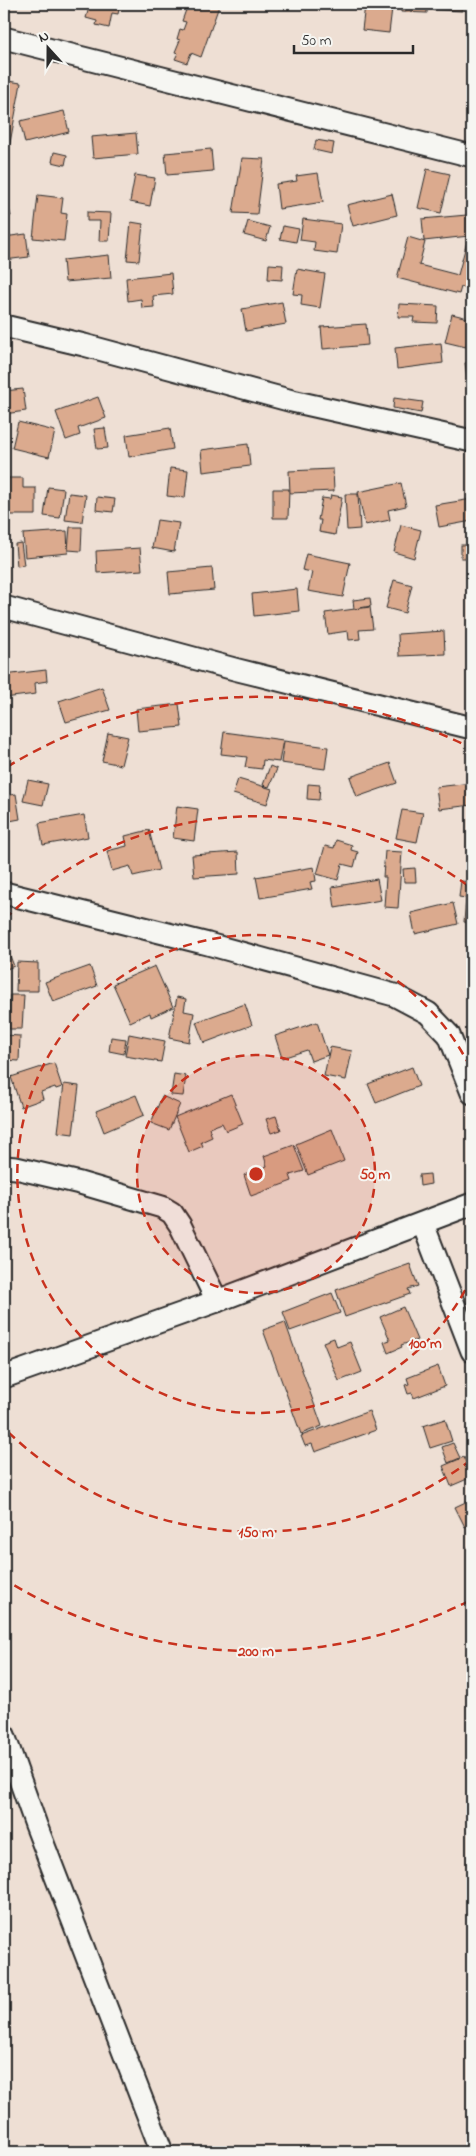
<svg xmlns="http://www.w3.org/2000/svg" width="476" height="2156" viewBox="0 0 476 2156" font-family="'Indie Flower',sans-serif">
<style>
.building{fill:#dbaa8e;stroke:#2b2b2b}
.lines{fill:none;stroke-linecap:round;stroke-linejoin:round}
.minor-casing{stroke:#2b2b2b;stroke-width:25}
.minor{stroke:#f6f6f2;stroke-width:21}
.ring{fill:none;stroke:#c8321e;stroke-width:2.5;stroke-dasharray:9 6}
.centre{fill:#c8321e;stroke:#f6f6f2;stroke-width:2.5}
.ring-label{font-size:15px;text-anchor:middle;font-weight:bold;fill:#c8321e;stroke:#f6f6f2;stroke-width:4;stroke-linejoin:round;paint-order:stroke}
</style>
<rect width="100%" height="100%" fill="#eedfd4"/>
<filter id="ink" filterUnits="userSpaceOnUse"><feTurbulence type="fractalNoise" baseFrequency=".02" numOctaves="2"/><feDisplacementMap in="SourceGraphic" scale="10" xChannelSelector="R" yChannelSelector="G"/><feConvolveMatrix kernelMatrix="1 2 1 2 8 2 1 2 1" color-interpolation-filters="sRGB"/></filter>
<g filter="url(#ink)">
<g class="building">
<polygon points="90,4 120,4 118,14 112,13 109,28 96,25 97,21 86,18"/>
<polygon points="193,4 212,4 219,6 201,57 191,53 187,63 175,59 178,53 175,52 180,40 177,39 180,29 183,30 186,22 182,21 187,7 191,8"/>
<polygon points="338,4 364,4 364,5 338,6"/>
<polygon points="401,4 462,4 462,11 427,9 427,13 401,12"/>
<polygon points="365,5 392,8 389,33 362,30"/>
<polygon points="8,81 21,83 5,170 4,104"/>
<polygon points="64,111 69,132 25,143 20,121"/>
<polygon points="136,133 138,154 93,158 91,137"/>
<polygon points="316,140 334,143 332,154 314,150"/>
<polygon points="211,149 213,171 167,175 165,153"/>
<polygon points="54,152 67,155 65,165 52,162"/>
<polygon points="242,158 264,159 257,214 233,213"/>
<polygon points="427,169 450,174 441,213 418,208"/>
<polygon points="318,173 323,202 279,209 276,184 297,181 296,176"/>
<polygon points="135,175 155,178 150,206 130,202"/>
<polygon points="392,194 397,215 353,226 347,205"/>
<polygon points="38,195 63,198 61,213 67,214 64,241 33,238"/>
<polygon points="9,209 11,216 4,217 4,210"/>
<polygon points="87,212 111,213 109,241 99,241 100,221 87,221"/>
<polygon points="467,215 469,236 424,241 422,219"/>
<polygon points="303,219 341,224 337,254 314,251 315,242 300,240"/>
<polygon points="248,221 270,227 266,241 244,235"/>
<polygon points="131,222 143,224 139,261 127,260"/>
<polygon points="472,223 472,290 461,287 459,294 397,278 408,237 425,242 419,265 458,275"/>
<polygon points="283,226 299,229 296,242 280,239"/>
<polygon points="26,234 29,257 4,260 4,237"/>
<polygon points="109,255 111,278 65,282 63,260"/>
<polygon points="269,264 283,265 282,280 268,279"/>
<polygon points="297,269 325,274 320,308 301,305 302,295 293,294"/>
<polygon points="171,273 173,294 153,296 154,307 142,308 141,299 128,301 126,278"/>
<polygon points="282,302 286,324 246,331 242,309"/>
<polygon points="399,304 438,306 437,323 413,322 414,317 398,317"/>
<polygon points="452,314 472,319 466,347 445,342"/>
<polygon points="366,324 368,345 323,349 321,327"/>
<polygon points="441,343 443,363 397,369 395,348"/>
<polygon points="472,362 472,385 468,385 465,363"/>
<polygon points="23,389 26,411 4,414 4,391"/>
<polygon points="98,397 106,418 78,428 80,435 66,440 56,412"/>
<polygon points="394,398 423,402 421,413 393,408"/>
<polygon points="18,422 55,431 49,457 12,448"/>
<polygon points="105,428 108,448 97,449 94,429"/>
<polygon points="170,428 173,449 129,457 126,435"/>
<polygon points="248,444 250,466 203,472 201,450"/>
<polygon points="170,468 188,470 185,498 167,496"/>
<polygon points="333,469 334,491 290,493 289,471"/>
<polygon points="4,478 23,478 23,488 36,488 36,515 4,515"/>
<polygon points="401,483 406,506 388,510 390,520 365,525 358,492"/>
<polygon points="48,487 64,489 60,518 44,516"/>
<polygon points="273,489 289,489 288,518 273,518"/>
<polygon points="69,493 86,495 82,522 65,520"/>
<polygon points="345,494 358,494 360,529 347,530"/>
<polygon points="331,495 342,497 335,535 319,532 321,520 318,520 322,498 330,499"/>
<polygon points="97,497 115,499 113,512 96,510"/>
<polygon points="472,499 472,521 439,527 435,505"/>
<polygon points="157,520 179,523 174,552 152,548"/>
<polygon points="401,525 421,530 414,558 394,552"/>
<polygon points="70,527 82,527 81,551 68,550"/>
<polygon points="67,531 68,553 25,557 23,534"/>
<polygon points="21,543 24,565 17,566 15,544"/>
<rect x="461" y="545" width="11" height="13"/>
<polygon points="140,548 142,570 97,573 96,551"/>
<polygon points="306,554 350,563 343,597 308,591 312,572 302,570"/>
<polygon points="212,568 214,590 170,594 168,572"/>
<polygon points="394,580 412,585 405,613 386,608"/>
<polygon points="297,589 299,611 254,616 252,594"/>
<polygon points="370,598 371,606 354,609 353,600"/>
<polygon points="370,607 373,629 359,630 360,639 349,640 348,631 328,634 325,613"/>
<polygon points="444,631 445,654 399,656 398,634"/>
<polygon points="46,670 47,681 35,683 36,694 4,698 4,675"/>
<polygon points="102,687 110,710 66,722 59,701"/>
<polygon points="179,704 182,727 138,731 136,709"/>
<polygon points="224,732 283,740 279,762 263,760 262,769 245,767 247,757 221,754"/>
<polygon points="108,733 128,737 121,765 102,761"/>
<polygon points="284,741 328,747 325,769 281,763"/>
<polygon points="390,763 397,783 357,797 350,777"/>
<polygon points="270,766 277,769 269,787 263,785"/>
<polygon points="238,779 272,789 267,804 233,794"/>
<polygon points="28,780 48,784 43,805 23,801"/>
<polygon points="472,783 472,805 439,809 436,787"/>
<polygon points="308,784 320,785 319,800 307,799"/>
<polygon points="16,794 20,819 4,822 4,796"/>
<polygon points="177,806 198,809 194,841 173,838"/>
<polygon points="402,810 423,813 417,842 396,838"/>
<polygon points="84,815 88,837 43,845 39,823"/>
<polygon points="149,830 159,870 133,876 130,866 112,871 107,851 127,846 125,836"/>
<polygon points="336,840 352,845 351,850 358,852 354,867 342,864 338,880 317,874 325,846 334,848"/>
<polygon points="385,851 402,852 398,908 384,907 386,877 383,877"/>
<polygon points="238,852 239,874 194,877 192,855"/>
<polygon points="314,867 316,881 310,882 312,889 260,898 256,877"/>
<polygon points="415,868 416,882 404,882 403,869"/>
<polygon points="377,879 381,900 335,908 332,887"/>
<polygon points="461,881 472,882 472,923 464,922 466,898 459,897"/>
<polygon points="453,903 458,924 415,934 411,913"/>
<polygon points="6,946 14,966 4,970 4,947"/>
<polygon points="17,962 38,963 38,991 16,991"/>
<polygon points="90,966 97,986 53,1002 45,982"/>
<polygon points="155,966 173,1007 151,1017 150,1013 130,1022 113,984"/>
<polygon points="10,995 24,995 22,1029 9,1029"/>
<polygon points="177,997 186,999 184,1011 194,1013 189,1042 169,1038"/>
<polygon points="245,1004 252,1025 204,1043 196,1022"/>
<polygon points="317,1022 328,1055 311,1061 307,1050 282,1058 275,1036"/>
<polygon points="129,1034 165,1041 161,1062 125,1056"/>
<polygon points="4,1035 20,1036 19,1061 4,1060"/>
<polygon points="111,1037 126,1039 124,1054 109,1051"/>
<polygon points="330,1047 352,1051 346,1080 324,1076"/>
<polygon points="54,1063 62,1087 56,1089 55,1087 41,1092 43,1099 21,1107 11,1077"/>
<polygon points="412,1067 419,1086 376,1103 368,1084"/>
<polygon points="174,1074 186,1076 183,1096 171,1095"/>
<polygon points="64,1084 79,1086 73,1134 58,1132"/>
<polygon points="231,1094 243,1124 226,1131 222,1123 209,1128 212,1137 201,1142 203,1146 189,1152 175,1117"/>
<polygon points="136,1095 144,1115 104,1132 96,1111"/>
<polygon points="162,1096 180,1104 169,1130 151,1123"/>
<polygon points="276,1116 281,1130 271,1133 266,1119"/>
<polygon points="332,1129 344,1161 308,1175 296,1144"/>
<polygon points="294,1145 304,1171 290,1175 292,1181 251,1196 244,1175 267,1166 264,1156"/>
<polygon points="430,1174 431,1184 420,1186 419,1175"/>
<polygon points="410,1264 418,1286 408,1289 410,1294 345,1317 336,1290"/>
<polygon points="332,1293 340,1313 290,1331 283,1312"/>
<polygon points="403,1307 417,1340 401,1345 402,1347 388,1353 384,1342 390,1340 380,1317"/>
<polygon points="285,1322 322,1426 301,1434 263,1330"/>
<polygon points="334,1338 337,1347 350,1342 362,1372 339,1381 323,1342"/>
<polygon points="438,1366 445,1386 414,1398 412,1393 408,1394 405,1385 409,1384 407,1378"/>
<polygon points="369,1411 376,1430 315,1452 312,1444 305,1446 301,1436"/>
<polygon points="445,1419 452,1441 430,1448 423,1426"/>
<polygon points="453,1443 460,1458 448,1463 442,1447"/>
<polygon points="464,1457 472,1477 451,1486 443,1466"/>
<polygon points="472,1499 472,1523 465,1527 455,1507"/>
<polygon points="472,1545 472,1558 468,1547"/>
</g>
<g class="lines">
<g class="minor-casing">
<g id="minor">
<polyline points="4,38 472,156"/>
<polyline points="4,326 84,345 292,401 472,441"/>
<polyline points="4,607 238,670 472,728"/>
<polyline points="4,893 208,944 394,995 428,1013 449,1035 472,1093"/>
<polyline points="4,1167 16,1168 80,1183 162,1207 172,1213 180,1225 217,1301"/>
<polyline points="423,1224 472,1351"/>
<polyline points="4,1377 217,1301 472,1204"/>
<polyline points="4,1735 36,1825 162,2152"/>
</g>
</g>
<use href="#minor" class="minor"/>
</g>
</g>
<circle cx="256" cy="1174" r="119" fill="#c8321e" fill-opacity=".12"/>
<g class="ring">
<circle cx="256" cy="1174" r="119"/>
<path d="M472 1277A239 239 0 1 1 472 1071"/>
<path d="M471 1460A358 358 0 0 1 5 1429M5 919A358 358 0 0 1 471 888"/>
<path d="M469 1601A477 477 0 0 1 7 1581M7 767A477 477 0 0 1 469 747"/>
</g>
<circle cx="256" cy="1174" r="8" class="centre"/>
<g class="ring-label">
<text x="375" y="1179">50 m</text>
<text x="425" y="1348">100 m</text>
<text x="256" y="1537">150 m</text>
<text x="256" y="1656">200 m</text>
</g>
<rect width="476" height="2156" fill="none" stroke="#f6f6f2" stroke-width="20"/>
<rect x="10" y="10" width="456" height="2136" fill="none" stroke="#2b2b2b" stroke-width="2" filter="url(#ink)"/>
<g transform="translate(48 48) rotate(339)" stroke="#f6f6f2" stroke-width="4" paint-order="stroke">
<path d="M0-4L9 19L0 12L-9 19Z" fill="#2b2b2b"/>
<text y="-8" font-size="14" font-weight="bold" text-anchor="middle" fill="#2b2b2b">N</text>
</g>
<path d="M294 45v8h119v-8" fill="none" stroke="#2b2b2b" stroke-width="2.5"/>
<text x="301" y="45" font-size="15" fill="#2b2b2b" stroke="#f6f6f2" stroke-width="4" paint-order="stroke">50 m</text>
</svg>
